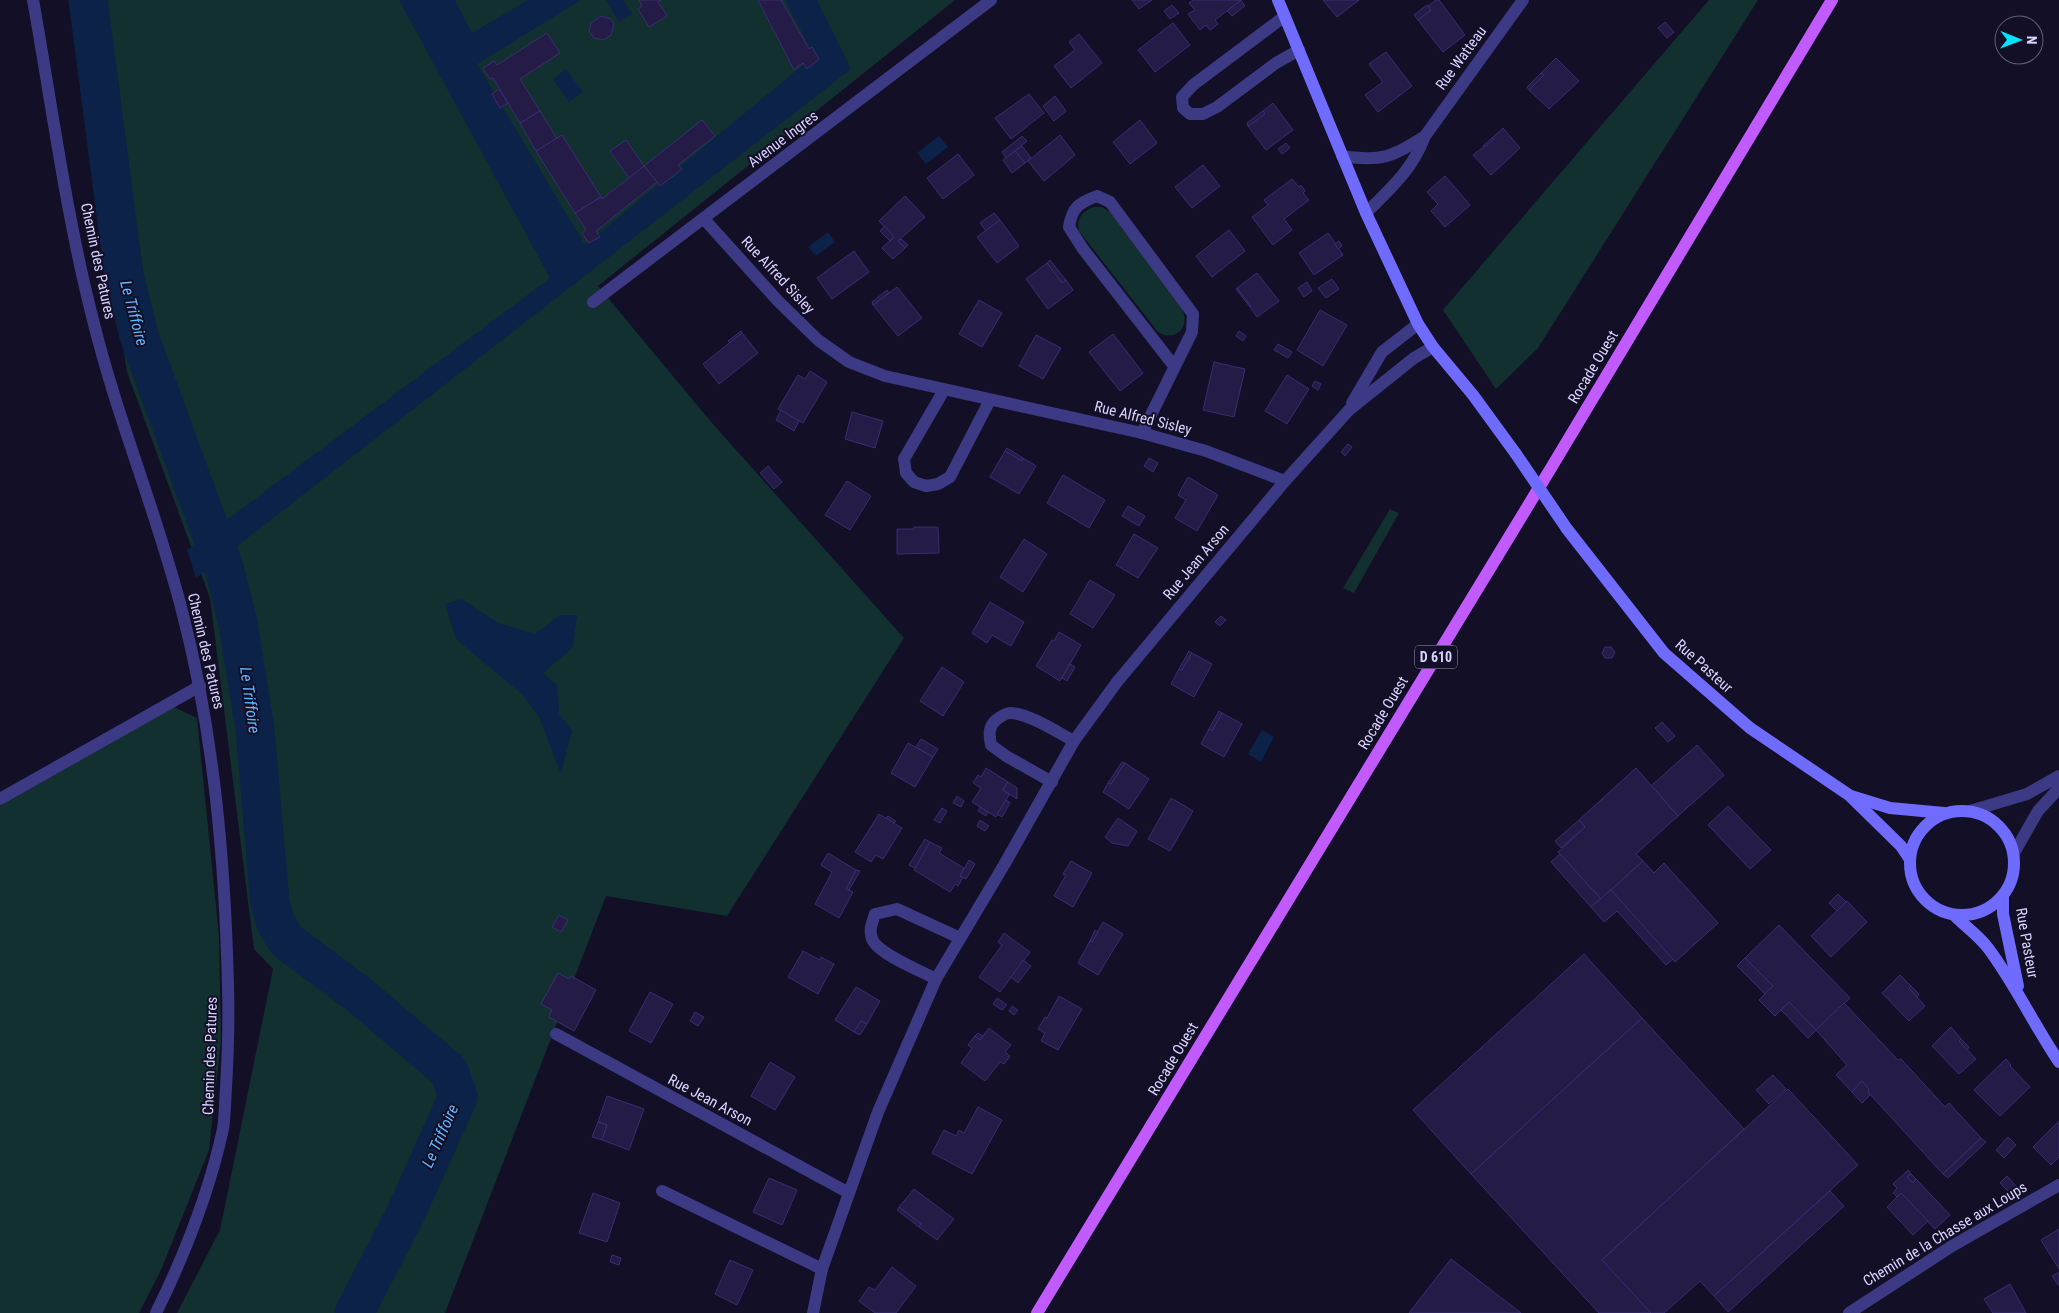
<svg xmlns="http://www.w3.org/2000/svg" width="2059" height="1313" viewBox="0 0 2059 1313" font-family="'Roboto Condensed',sans-serif">
<style>
.green{fill:#12302f}
.water{fill:#0c2248}
.lines{fill:none;stroke-linecap:round;stroke-linejoin:round}
.river{stroke:#0c2248;stroke-width:39}
.building{fill:#241b47;stroke:#3b2d73}
.street{stroke:#3d3a85;stroke-width:12}
.secondary{stroke:#6f6bff;stroke-width:12}
.primary{stroke:#c25bff;stroke-width:12}
.secondary-bridge{stroke:#6f6bff;stroke-width:12}
.labels{text-anchor:middle;dominant-baseline:central;stroke-width:4;stroke-linejoin:round;paint-order:stroke}
.shield{fill:#130f26;stroke:#9e99be;stroke-width:1}
.shield-label{font-size:14px;font-weight:bold;fill:#d9d4ff}
.street-label{font-size:15px;fill:#d9d4ff;stroke:#130f26}
.water-label{font-size:16px;font-style:italic;fill:#62b6ff;stroke:#130f26}
</style>
<rect width="100%" height="100%" fill="#130f26"/>
<g class="green">
<polygon points="69,0 955,0 598,286 712,423 904,638 727,916 606,896 445,1313 177,1313 220,1230 273,969 254,949 210,598 127,372"/>
<polygon points="1709,0 1758,0 1538,348 1496,389 1443,310"/>
<path d="M1094,207H1102L1111,213L1182,309C1191,327 1175,343 1158,332L1079,231C1076,219 1082,211 1094,207Z"/>
<polygon points="1390,509 1399,513 1354,593 1343,588"/>
<polygon points="174,707 197,718 219,936 221,1040 209,1150 161,1270 139,1313 0,1313 0,806"/>
</g>
<g class="water">
<polygon points="399,0 455,0 472,33 528,0 581,0 477,64 585,245 814,56 785,0 817,0 851,69 196,578 187,550 550,278"/>
<polygon points="606,0 623,0 632,14 619,22"/>
<polygon points="566,69 583,92 569,102 553,79"/>
<polygon points="939,136 948,147 926,164 917,153"/>
<polygon points="828,232 835,242 816,256 808,247"/>
<polygon points="462,599 498,623 535,634 560,615 577,615 573,647 543,673 557,685 559,714 572,731 561,774 539,717 523,695 456,639 445,604"/>
<polygon points="1262,730 1274,737 1261,762 1248,754"/>
</g>
<g class="lines">
<polyline class="river" points="88,0 124,275 139,336 225,571 238,623 255,729 270,903 276,924 287,941 358,994 449,1071 458,1097 406,1213 354,1313"/>
</g>
<g class="building">
<polygon points="639,0 661,0 658,2 667,16 649,27 638,9 642,6"/>
<polygon points="758,0 781,0 809,49 812,47 819,59 807,69 803,63 794,70"/>
<polygon points="1132,0 1152,0 1139,9"/>
<polygon points="1193,0 1241,0 1215,20 1218,24 1210,30 1206,25 1200,30 1188,14 1195,10 1189,3"/>
<polygon points="1241,0 1245,6 1232,16 1227,11"/>
<polygon points="1323,0 1359,0 1337,17"/>
<polygon points="1436,0 1439,0 1465,35 1443,52 1418,20 1431,10 1428,6"/>
<polygon points="1172,5 1179,13 1170,19 1164,11"/>
<polygon points="1427,5 1431,10 1418,20 1414,15"/>
<polygon points="601,16 611,19 614,24 611,35 603,40 594,38 589,31 591,23"/>
<polygon points="1665,22 1674,32 1667,38 1658,28"/>
<polygon points="1173,23 1190,45 1155,72 1138,50"/>
<polygon points="547,33 560,53 520,79 540,111 520,123 493,78 490,79 483,68 494,61 497,65"/>
<polygon points="1079,34 1102,63 1071,88 1054,66 1075,50 1069,42"/>
<polygon points="1386,52 1412,86 1378,112 1365,95 1383,82 1369,64"/>
<polygon points="1556,58 1579,81 1549,109 1529,90 1544,75 1541,73"/>
<polygon points="1541,73 1544,75 1529,90 1527,87"/>
<polygon points="499,89 508,103 500,108 492,94"/>
<polygon points="1029,94 1044,113 1011,139 995,118"/>
<polygon points="1055,96 1066,111 1054,121 1043,106"/>
<polygon points="1273,103 1293,130 1266,150 1248,126 1265,114 1263,111"/>
<polygon points="540,111 557,139 536,151 520,123"/>
<polygon points="1263,111 1265,114 1248,126 1247,123"/>
<polygon points="702,120 715,136 678,165 682,169 660,186 644,166"/>
<polygon points="1140,120 1157,143 1130,164 1113,142"/>
<polygon points="1503,128 1520,148 1491,175 1473,155 1494,139 1492,138"/>
<polygon points="562,135 601,197 575,213 536,151"/>
<polygon points="1060,135 1075,155 1044,181 1028,161"/>
<polygon points="1022,136 1027,141 1006,158 1002,152"/>
<polygon points="1492,138 1494,139 1485,147 1483,146"/>
<polygon points="626,140 644,166 629,178 610,151"/>
<polygon points="1286,143 1290,148 1282,154 1278,149"/>
<polygon points="1022,146 1031,158 1025,163 1015,151"/>
<polygon points="1015,151 1025,163 1012,173 1003,160"/>
<polygon points="958,154 974,175 943,199 927,178"/>
<polygon points="1203,165 1220,186 1192,208 1175,187"/>
<polygon points="644,166 657,182 596,231 600,237 589,243 582,233 586,230 575,213 601,197 602,199"/>
<polygon points="1445,176 1470,205 1445,227 1431,211 1438,204 1427,192"/>
<polygon points="1292,179 1299,187 1301,185 1305,191 1303,193 1309,200 1284,219 1292,230 1273,245 1252,217 1268,205 1264,200"/>
<polygon points="905,196 925,217 898,241 905,248 893,259 882,248 894,237 879,221"/>
<polygon points="994,213 1000,220 986,231 980,223"/>
<polygon points="1000,220 1019,246 997,263 977,237"/>
<polygon points="885,226 894,237 890,241 880,231"/>
<polygon points="1229,230 1245,251 1212,277 1196,256"/>
<polygon points="1328,233 1343,255 1314,275 1299,253"/>
<polygon points="901,239 908,245 905,248 898,241"/>
<polygon points="1339,241 1342,246 1338,249 1335,244"/>
<polygon points="854,251 869,272 832,299 817,278"/>
<polygon points="1050,260 1066,280 1062,283 1047,263"/>
<polygon points="1047,263 1062,283 1066,280 1073,290 1048,309 1026,279"/>
<polygon points="1257,273 1279,301 1257,317 1237,288"/>
<polygon points="1332,279 1339,289 1326,298 1318,288"/>
<polygon points="1307,282 1312,291 1304,297 1298,288"/>
<polygon points="897,287 922,318 898,336 873,305"/>
<polygon points="1237,288 1251,306 1250,307 1236,289"/>
<polygon points="887,290 889,293 873,305 872,302"/>
<polygon points="979,300 1002,313 982,347 959,334"/>
<polygon points="1320,310 1347,325 1323,366 1297,350"/>
<polygon points="741,331 742,333 730,343 728,341"/>
<polygon points="1239,331 1246,336 1243,341 1236,336"/>
<polygon points="742,333 758,353 719,384 703,364"/>
<polygon points="1113,334 1143,373 1120,391 1089,352"/>
<polygon points="1036,335 1061,348 1043,379 1019,366"/>
<polygon points="1278,344 1292,352 1288,358 1274,350"/>
<polygon points="1214,362 1245,369 1234,417 1203,410"/>
<polygon points="810,371 827,382 803,423 778,409 798,375 805,379"/>
<polygon points="1287,375 1309,389 1287,424 1265,411"/>
<polygon points="1315,381 1321,384 1318,390 1312,386"/>
<polygon points="781,410 799,421 794,431 776,420"/>
<polygon points="852,412 883,421 875,448 845,439"/>
<polygon points="1348,444 1352,447 1345,456 1341,452"/>
<polygon points="1007,448 1023,458 1022,461 1005,451"/>
<polygon points="1005,451 1022,461 1023,458 1036,466 1019,494 990,477"/>
<polygon points="1149,458 1158,463 1153,472 1144,466"/>
<polygon points="768,466 782,482 774,489 760,473"/>
<polygon points="1063,475 1105,500 1089,528 1047,503"/>
<polygon points="1188,477 1218,495 1197,531 1175,518 1186,500 1178,495"/>
<polygon points="847,481 871,496 850,530 825,515"/>
<polygon points="1128,506 1145,516 1139,526 1122,516"/>
<polygon points="914,527 938,527 939,553 897,554 897,529 914,529"/>
<polygon points="1134,534 1158,548 1138,578 1116,565"/>
<polygon points="1024,539 1047,554 1023,592 1000,577"/>
<polygon points="1090,580 1115,595 1093,628 1070,614"/>
<polygon points="990,602 1024,622 1011,646 992,635 987,643 972,633"/>
<polygon points="1221,616 1226,620 1220,626 1215,622"/>
<polygon points="1059,632 1081,645 1060,681 1036,666 1052,640 1054,641"/>
<polygon points="1605,647 1611,647 1615,652 1612,658 1605,658 1602,653"/>
<polygon points="1189,651 1192,653 1182,670 1179,669"/>
<polygon points="1192,653 1212,664 1194,697 1171,684 1179,669 1182,670"/>
<polygon points="1070,664 1075,667 1067,681 1062,678"/>
<polygon points="942,667 964,682 943,716 920,701"/>
<polygon points="1219,711 1222,713 1212,731 1209,729"/>
<polygon points="1222,713 1242,724 1224,757 1201,744 1209,729 1212,731"/>
<polygon points="1662,722 1675,736 1668,742 1655,728"/>
<polygon points="921,739 938,749 933,757 916,747"/>
<polygon points="908,743 933,757 915,787 891,773"/>
<polygon points="1697,745 1724,775 1678,816 1651,786"/>
<polygon points="1122,762 1125,763 1111,784 1108,783"/>
<polygon points="1125,763 1149,779 1129,809 1103,792 1108,783 1111,784"/>
<polygon points="986,768 1008,782 1003,790 1009,795 996,817 972,802 981,788 973,783 978,775 981,777"/>
<polygon points="1636,768 1678,816 1636,854 1643,861 1601,899 1558,852 1585,827 1579,820"/>
<polygon points="1008,782 1017,788 1017,799 1003,790"/>
<polygon points="957,796 964,801 961,807 953,803"/>
<polygon points="1171,798 1193,811 1170,851 1148,839"/>
<polygon points="1006,800 1010,803 1002,817 997,814"/>
<polygon points="1728,806 1771,850 1750,869 1708,825"/>
<polygon points="980,807 988,812 986,816 978,811"/>
<polygon points="942,808 947,811 940,823 934,820"/>
<polygon points="879,814 902,828 883,859 876,855 871,862 855,852"/>
<polygon points="888,816 896,821 894,823 886,818"/>
<polygon points="1118,818 1137,831 1128,846 1112,843 1105,837"/>
<polygon points="980,820 989,826 985,831 977,826"/>
<polygon points="1579,820 1585,827 1561,848 1555,841"/>
<polygon points="925,839 930,842 915,868 909,865"/>
<polygon points="930,842 942,848 939,853 964,868 960,876 963,877 958,886 955,884 950,892 914,870"/>
<polygon points="828,853 856,870 846,889 853,892 839,918 815,904 832,872 821,865"/>
<polygon points="1560,854 1601,899 1591,907 1551,862"/>
<polygon points="969,860 975,864 966,879 960,876"/>
<polygon points="1071,861 1092,873 1073,907 1054,896 1066,875 1063,874"/>
<polygon points="1643,861 1654,873 1664,863 1718,923 1675,962 1611,890"/>
<polygon points="856,870 860,871 849,890 846,889"/>
<polygon points="1611,890 1673,959 1666,965 1617,911 1604,922 1591,907"/>
<polygon points="1838,894 1846,902 1837,911 1829,903"/>
<polygon points="1847,901 1867,922 1831,957 1811,936"/>
<polygon points="559,915 568,920 561,932 552,927"/>
<polygon points="1103,922 1123,934 1098,975 1078,963 1090,941 1092,942"/>
<polygon points="1779,925 1850,998 1816,1030 1789,1002 1775,1016 1759,1000 1773,986 1745,958"/>
<polygon points="1095,930 1098,932 1092,942 1090,941"/>
<polygon points="1004,933 1030,952 1000,992 979,977 1002,945 998,942"/>
<polygon points="803,951 820,960 821,957 834,964 818,994 788,977"/>
<polygon points="1584,954 1642,1018 1471,1174 1413,1110"/>
<polygon points="1745,958 1773,986 1765,994 1737,966"/>
<polygon points="1023,960 1031,966 1018,983 1011,977"/>
<polygon points="558,973 569,979 571,976 596,990 574,1031 549,1017 552,1010 541,1004"/>
<polygon points="1900,975 1911,986 1909,988 1925,1006 1909,1021 1882,993"/>
<polygon points="1911,986 1919,994 1917,997 1909,988"/>
<polygon points="856,987 880,1001 867,1024 861,1021 854,1032 835,1020"/>
<polygon points="650,992 673,1004 651,1043 629,1031"/>
<polygon points="1059,996 1082,1009 1058,1050 1041,1041 1045,1033 1038,1029 1045,1017 1047,1018"/>
<polygon points="997,998 1007,1005 1002,1010 993,1004"/>
<polygon points="1789,1002 1816,1030 1808,1038 1781,1010"/>
<polygon points="1844,1003 1898,1060 1901,1059 1945,1107 1949,1103 1981,1138 1943,1174 1868,1092 1869,1089 1862,1081 1852,1092 1836,1075 1847,1065 1816,1030"/>
<polygon points="1012,1006 1018,1010 1014,1015 1009,1011"/>
<polygon points="695,1012 704,1017 698,1026 690,1021"/>
<polygon points="1642,1018 1744,1129 1602,1260 1651,1313 1599,1313 1471,1174"/>
<polygon points="861,1021 867,1024 860,1035 854,1032"/>
<polygon points="1951,1027 1961,1039 1959,1041 1976,1059 1959,1074 1932,1046"/>
<polygon points="989,1028 1011,1045 1005,1052 1010,1056 1004,1064 1000,1062 985,1081 961,1063 972,1048 968,1045 975,1036 980,1040"/>
<polygon points="978,1033 983,1036 980,1040 975,1036"/>
<polygon points="1961,1039 1969,1047 1967,1050 1959,1041"/>
<polygon points="2006,1059 2011,1065 2010,1066 2030,1087 2000,1116 1974,1090"/>
<polygon points="770,1062 795,1077 775,1110 751,1096"/>
<polygon points="1773,1075 1786,1089 1769,1104 1756,1090"/>
<polygon points="1862,1081 1869,1089 1868,1092 1870,1095 1862,1103 1852,1092"/>
<polygon points="1788,1089 1858,1165 1714,1296 1700,1281 1664,1313 1651,1313 1602,1260"/>
<polygon points="607,1096 644,1109 629,1150 602,1140 607,1125 598,1122"/>
<polygon points="978,1107 1002,1120 972,1174 932,1153 944,1130 956,1136 959,1130 964,1133"/>
<polygon points="2059,1121 2059,1157 2051,1165 2033,1147"/>
<polygon points="598,1122 607,1125 602,1140 592,1137"/>
<polygon points="2008,1137 2016,1145 2004,1158 1996,1150"/>
<polygon points="1981,1138 1986,1142 1948,1178 1943,1174"/>
<polygon points="1908,1170 1911,1174 1907,1177 1913,1183 1916,1179 1950,1215 1935,1229 1901,1193 1897,1197 1893,1193 1897,1188 1893,1184"/>
<polygon points="1911,1174 1916,1179 1913,1183 1907,1177"/>
<polygon points="2007,1176 2017,1187 2010,1193 2000,1183"/>
<polygon points="769,1178 797,1190 782,1225 753,1212"/>
<polygon points="914,1189 954,1219 937,1240 919,1227 921,1224 899,1207"/>
<polygon points="1830,1191 1844,1206 1728,1312 1714,1296"/>
<polygon points="593,1193 620,1203 607,1242 579,1233"/>
<polygon points="1901,1193 1928,1221 1913,1235 1887,1207"/>
<polygon points="899,1207 921,1224 919,1227 897,1210"/>
<polygon points="2059,1229 2059,1269 2041,1240"/>
<polygon points="612,1255 621,1258 619,1265 610,1262"/>
<polygon points="1451,1259 1521,1313 1409,1313"/>
<polygon points="730,1260 753,1270 737,1305 715,1294"/>
<polygon points="892,1267 916,1286 896,1313 875,1313 859,1301 869,1287 875,1290"/>
<polygon points="2059,1272 2059,1285 2058,1285 2052,1276"/>
<polygon points="2010,1284 2026,1313 1993,1313 1984,1299"/>
</g>
<g class="lines">
<g class="street">
<path d="M33,0C52,106 66,215 93,320C117,418 157,513 182,611C214,733 225,861 228,987C229,1021 228,1054 226,1088C225,1102 225,1116 223,1129C209,1193 185,1254 156,1313"/>
<polyline points="1285,16 1193,85 1182,97 1183,108 1190,114 1203,114 1217,107 1276,63 1299,50"/>
<path d="M1342,156C1381,162 1393,157 1425,136"/>
<path d="M1366,213C1391,188 1413,169 1425,136L1523,0"/>
<polyline points="704,219 778,301 818,340 849,362 885,376 1142,433 1206,451 1285,481"/>
<polyline points="593,302 991,0"/>
<polyline points="944,390 904,459 906,473 914,482 926,486 938,484 950,477 990,400"/>
<polyline points="1352,403 1382,352 1418,324"/>
<path d="M1142,433L1192,332L1193,314L1110,202L1097,196C1079,203 1072,207 1069,227L1083,249L1174,366"/>
<path d="M1052,782L1006,756L991,745C989,735 988,727 996,720C1000,717 1005,713 1010,713C1028,713 1057,732 1074,741"/>
<polyline points="0,799 200,686"/>
<polyline points="1970,811 2027,794 2059,776"/>
<polyline points="2014,853 2038,811 2059,788"/>
<path d="M936,979C921,971 881,955 873,941C868,931 872,923 875,914L897,909L960,938"/>
<polyline points="556,1034 849,1193"/>
<polyline points="662,1191 822,1269"/>
<polyline points="813,1313 822,1269 878,1112 936,979 1004,865 1074,741 1117,682 1285,481 1349,410 1414,358 1433,347"/>
<polyline points="1849,1313 1952,1246 2059,1185"/>
</g>
<g class="secondary">
<polyline points="1278,0 1366,213 1418,324 1433,347 1473,395 1516,454"/>
<polyline points="1567,529 1664,653 1750,728 1849,795 1901,846 1909,858"/>
<polyline points="1851,796 1890,808 1944,813"/>
<circle cx="1962" cy="863" r="52"/>
<polyline points="2003,896 2003,914 2018,986"/>
<path d="M1955,916C1965,926 1979,936 1988,948C2015,984 2034,1025 2059,1062"/>
</g>
<polyline class="primary" points="1037,1313 1551,468 1832,0"/>
<polyline class="secondary-bridge" points="1516,454 1567,529"/>
</g>
<g class="labels">
<rect class="shield" x="1415" y="645.5" width="42" height="23" rx="4"/>
<g class="shield-label">
<text x="1436" y="657">D 610</text>
</g>
<g class="street-label">
<text transform="translate(1461 58) rotate(-54)">Rue Watteau</text>
<text transform="translate(783 139) rotate(-37)">Avenue Ingres</text>
<text transform="translate(98 261) rotate(78)">Chemin des Patures</text>
<text transform="translate(778 275) rotate(47)">Rue Alfred Sisley</text>
<text transform="translate(1593 367) rotate(-59)">Rocade Ouest</text>
<text transform="translate(1143 418) rotate(14)">Rue Alfred Sisley</text>
<text transform="translate(1196 562) rotate(-50)">Rue Jean Arson</text>
<text transform="translate(206 651) rotate(77)">Chemin des Patures</text>
<text transform="translate(1704 666) rotate(42)">Rue Pasteur</text>
<text transform="translate(1383 713) rotate(-59)">Rocade Ouest</text>
<text transform="translate(2027 943) rotate(80)">Rue Pasteur</text>
<text transform="translate(210 1056) rotate(-88)">Chemin des Patures</text>
<text transform="translate(1173 1059) rotate(-59)">Rocade Ouest</text>
<text transform="translate(710 1100) rotate(28)">Rue Jean Arson</text>
<text transform="translate(1945 1234) rotate(-31)">Chemin de la Chasse aux Loups</text>
</g>
<g class="water-label">
<text transform="translate(134 313) rotate(75)">Le Triffoire</text>
<text transform="translate(250 700) rotate(82)">Le Triffoire</text>
<text transform="translate(440 1136) rotate(-66)">Le Triffoire</text>
</g>
</g>
<g transform="translate(2019 40) rotate(91)"><circle r="24" fill="#130f26" stroke="#625e7d"/>
<path d="M0-4L9 19L0 12L-9 19Z" fill="#00e5ff"/>
<text y="-8" font-size="14" font-weight="bold" text-anchor="middle" fill="#d9d4ff">N</text>
</g>
</svg>
